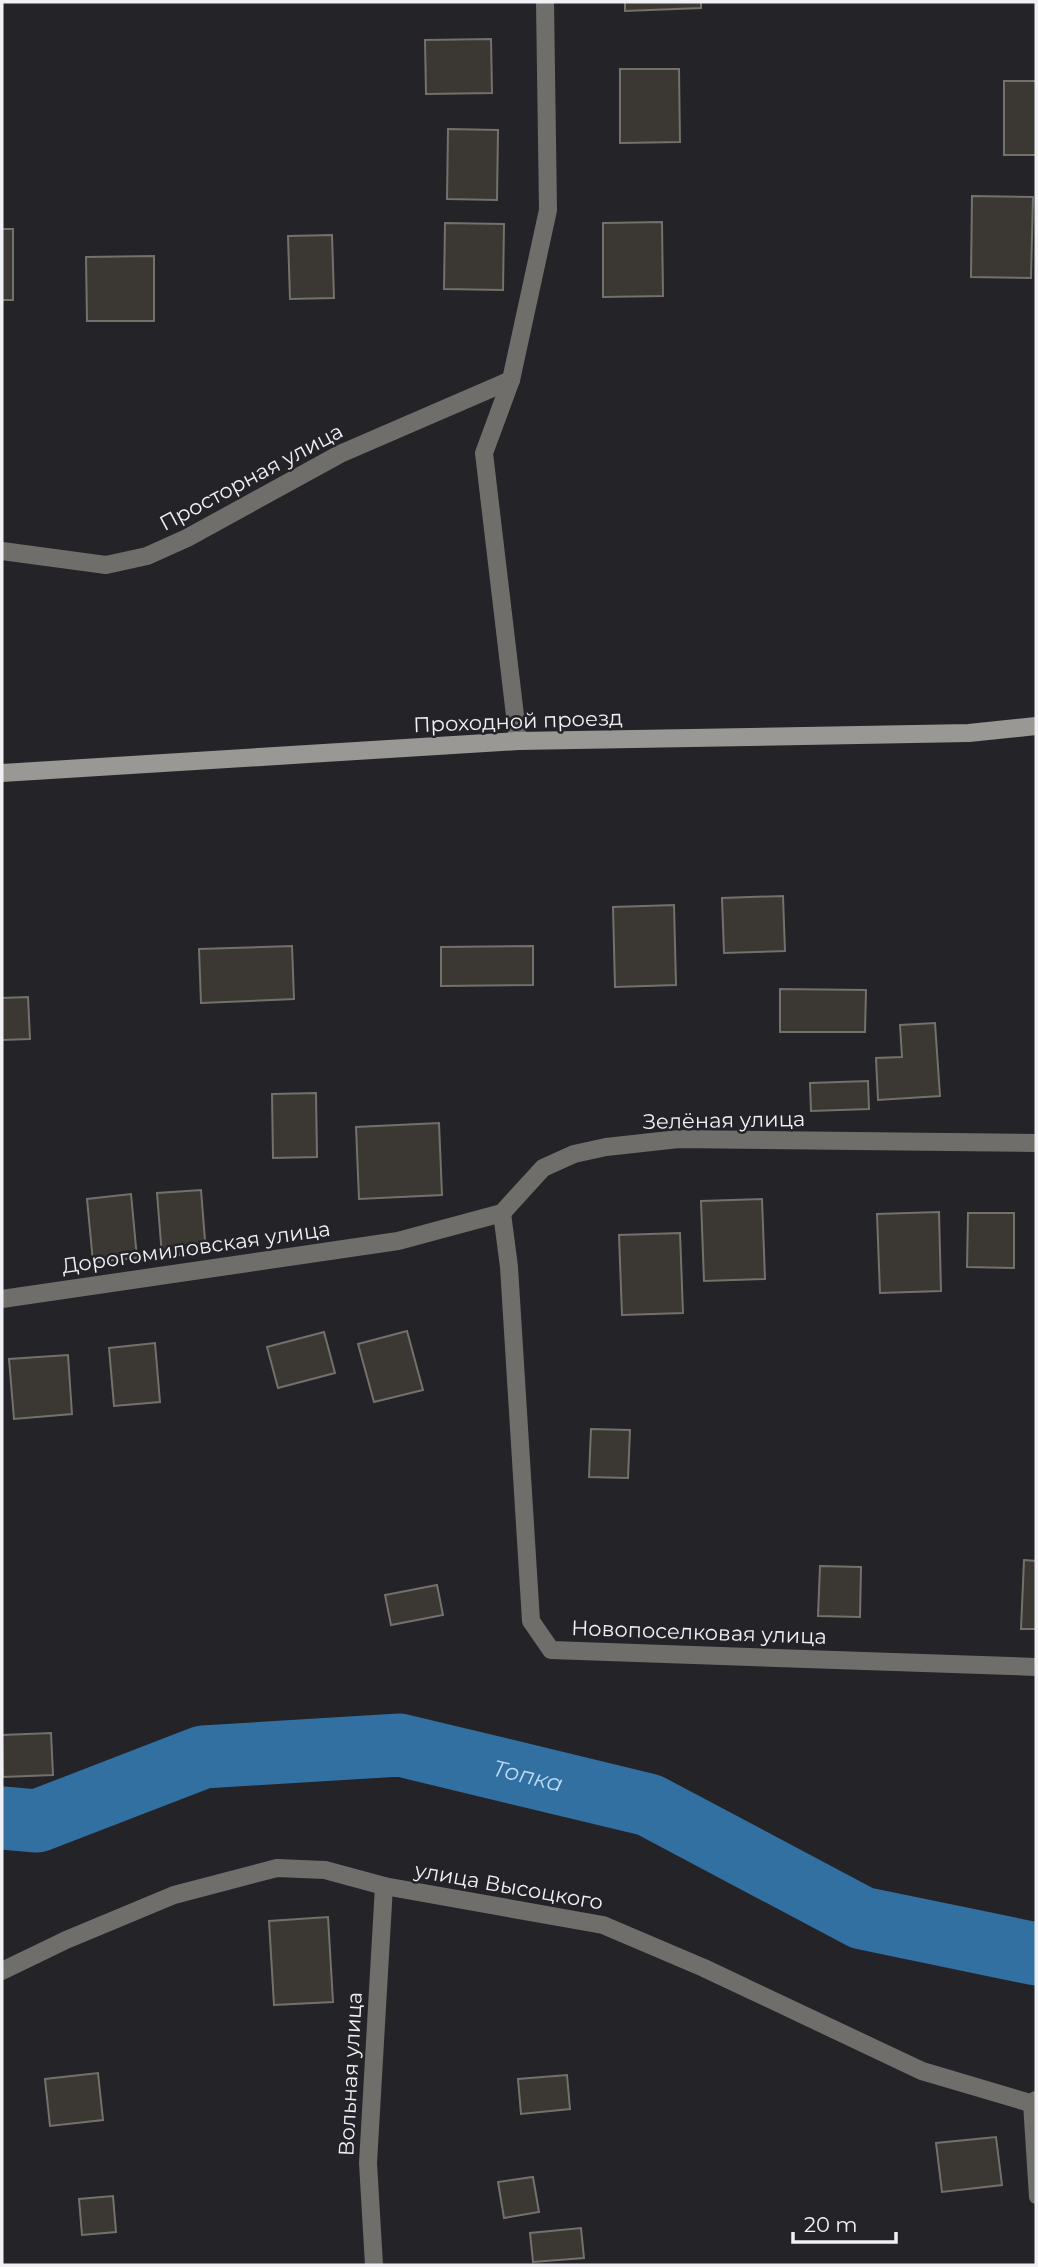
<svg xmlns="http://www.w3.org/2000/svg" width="1038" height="2267" viewBox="0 0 1038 2267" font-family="Montserrat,sans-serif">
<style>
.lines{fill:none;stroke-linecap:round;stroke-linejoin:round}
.river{stroke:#3170a1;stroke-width:63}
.building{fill:#3b3732;stroke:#74706b;stroke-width:2}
.lane{stroke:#6f6e6b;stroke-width:14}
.street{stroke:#6f6e6b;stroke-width:18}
.secondary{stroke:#9a9894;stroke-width:18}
.labels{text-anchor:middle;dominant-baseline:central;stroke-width:5;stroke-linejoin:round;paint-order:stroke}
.street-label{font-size:21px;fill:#f1f0f4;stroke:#242328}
.water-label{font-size:23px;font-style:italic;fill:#badaf6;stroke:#242328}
</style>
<rect width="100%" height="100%" fill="#242328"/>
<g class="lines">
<path class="river" id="s1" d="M2,1818L37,1821L203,1757L400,1745L649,1805L862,1918L1036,1954"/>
</g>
<g class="building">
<polygon points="625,2 701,2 701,8 625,11"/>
<polygon points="491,39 492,93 426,94 425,40"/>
<polygon points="620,69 679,69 680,142 620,143"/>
<rect x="1004" y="81" width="32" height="74"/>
<polygon points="448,129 498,130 497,200 447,199"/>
<polygon points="972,196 1033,197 1031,278 971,277"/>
<polygon points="662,222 663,296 603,297 603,223"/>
<polygon points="445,223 504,224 503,290 444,289"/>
<rect x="2" y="229" width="11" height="71"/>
<polygon points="332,235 334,298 290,299 288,236"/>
<polygon points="154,256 154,321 87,321 86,257"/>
<polygon points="783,896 785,951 724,953 722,898"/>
<polygon points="674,905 676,985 615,987 613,907"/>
<polygon points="292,946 294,999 201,1003 199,949"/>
<polygon points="533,946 533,985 441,986 441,947"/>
<polygon points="780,989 866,990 865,1032 780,1032"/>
<polygon points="28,997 30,1039 2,1040 2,998"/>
<polygon points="935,1023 940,1096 878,1100 876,1058 902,1057 900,1025"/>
<polygon points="868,1081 869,1109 811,1111 810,1083"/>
<polygon points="316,1093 317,1157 273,1158 272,1094"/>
<polygon points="439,1123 442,1195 359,1199 356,1127"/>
<polygon points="201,1190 206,1253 162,1256 157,1193"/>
<polygon points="131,1194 137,1258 93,1262 87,1199"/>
<polygon points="762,1199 765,1279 704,1281 701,1201"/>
<polygon points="939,1212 941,1291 880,1293 877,1214"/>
<polygon points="968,1213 1014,1213 1014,1268 967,1267"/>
<polygon points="680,1233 683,1313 622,1315 619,1235"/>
<polygon points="407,1331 423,1390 374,1402 358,1344"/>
<polygon points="324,1332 335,1373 278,1388 267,1347"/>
<polygon points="155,1343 160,1402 114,1406 109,1348"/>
<polygon points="68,1355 72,1414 14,1419 9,1359"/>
<polygon points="591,1429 630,1430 628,1478 589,1477"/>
<polygon points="1024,1560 1036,1561 1036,1629 1021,1629"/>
<polygon points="820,1566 861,1567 860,1617 818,1616"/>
<polygon points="437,1585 443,1615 391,1625 385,1595"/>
<polygon points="51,1733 53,1775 3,1777 2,1735"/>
<polygon points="328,1917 333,2002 274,2005 269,1921"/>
<polygon points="98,2073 103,2120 50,2126 45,2079"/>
<polygon points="567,2075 570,2109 521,2114 518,2079"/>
<polygon points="996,2137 1002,2185 942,2192 936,2143"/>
<polygon points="533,2177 539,2212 504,2218 498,2182"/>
<polygon points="113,2196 116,2232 82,2235 79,2199"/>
<polygon points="581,2228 584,2258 533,2262 530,2233"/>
</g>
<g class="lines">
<polyline class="lane" points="1030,2103 1036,2197"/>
<g class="street">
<polyline points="2,551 106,565 147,556 187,538 340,454 511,380"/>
<polyline points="518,741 484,453 511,380 548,210 545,2"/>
<polyline points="502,1213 509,1267 531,1621 551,1650 1036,1667"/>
<polyline points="2,1299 398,1241 502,1213 543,1168 574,1154 606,1147 679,1139 1036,1143"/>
<polyline points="2,1971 66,1940 174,1895 277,1868 325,1870 384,1886 603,1925 704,1968 922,2071 1030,2103 1036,2100"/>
<polyline points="374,2265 368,2163 384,1886"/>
</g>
<polyline class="secondary" points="2,773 518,741 969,733 1036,726"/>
</g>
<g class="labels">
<g class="street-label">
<text transform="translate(251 477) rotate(-28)">Просторная улица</text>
<text transform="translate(518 721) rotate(-2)">Проходной проезд</text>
<text transform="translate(724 1120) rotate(-1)">Зелёная улица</text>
<text transform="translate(196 1247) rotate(-8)">Дорогомиловская улица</text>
<text transform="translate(699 1632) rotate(2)">Новопоселковая улица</text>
<text transform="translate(509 1886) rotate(10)">улица Высоцкого</text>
<text transform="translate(350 2074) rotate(-87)">Вольная улица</text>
</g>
<g class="water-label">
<text stroke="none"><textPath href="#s1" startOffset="542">Топка</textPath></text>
</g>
</g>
<rect width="1038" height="2267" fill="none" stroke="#f1f0f4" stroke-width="7"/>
<path d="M793 2232v10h103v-10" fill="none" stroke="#f1f0f4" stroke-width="3.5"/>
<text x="804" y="2232" font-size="21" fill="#f1f0f4" stroke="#242328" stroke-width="5" paint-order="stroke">20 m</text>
</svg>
